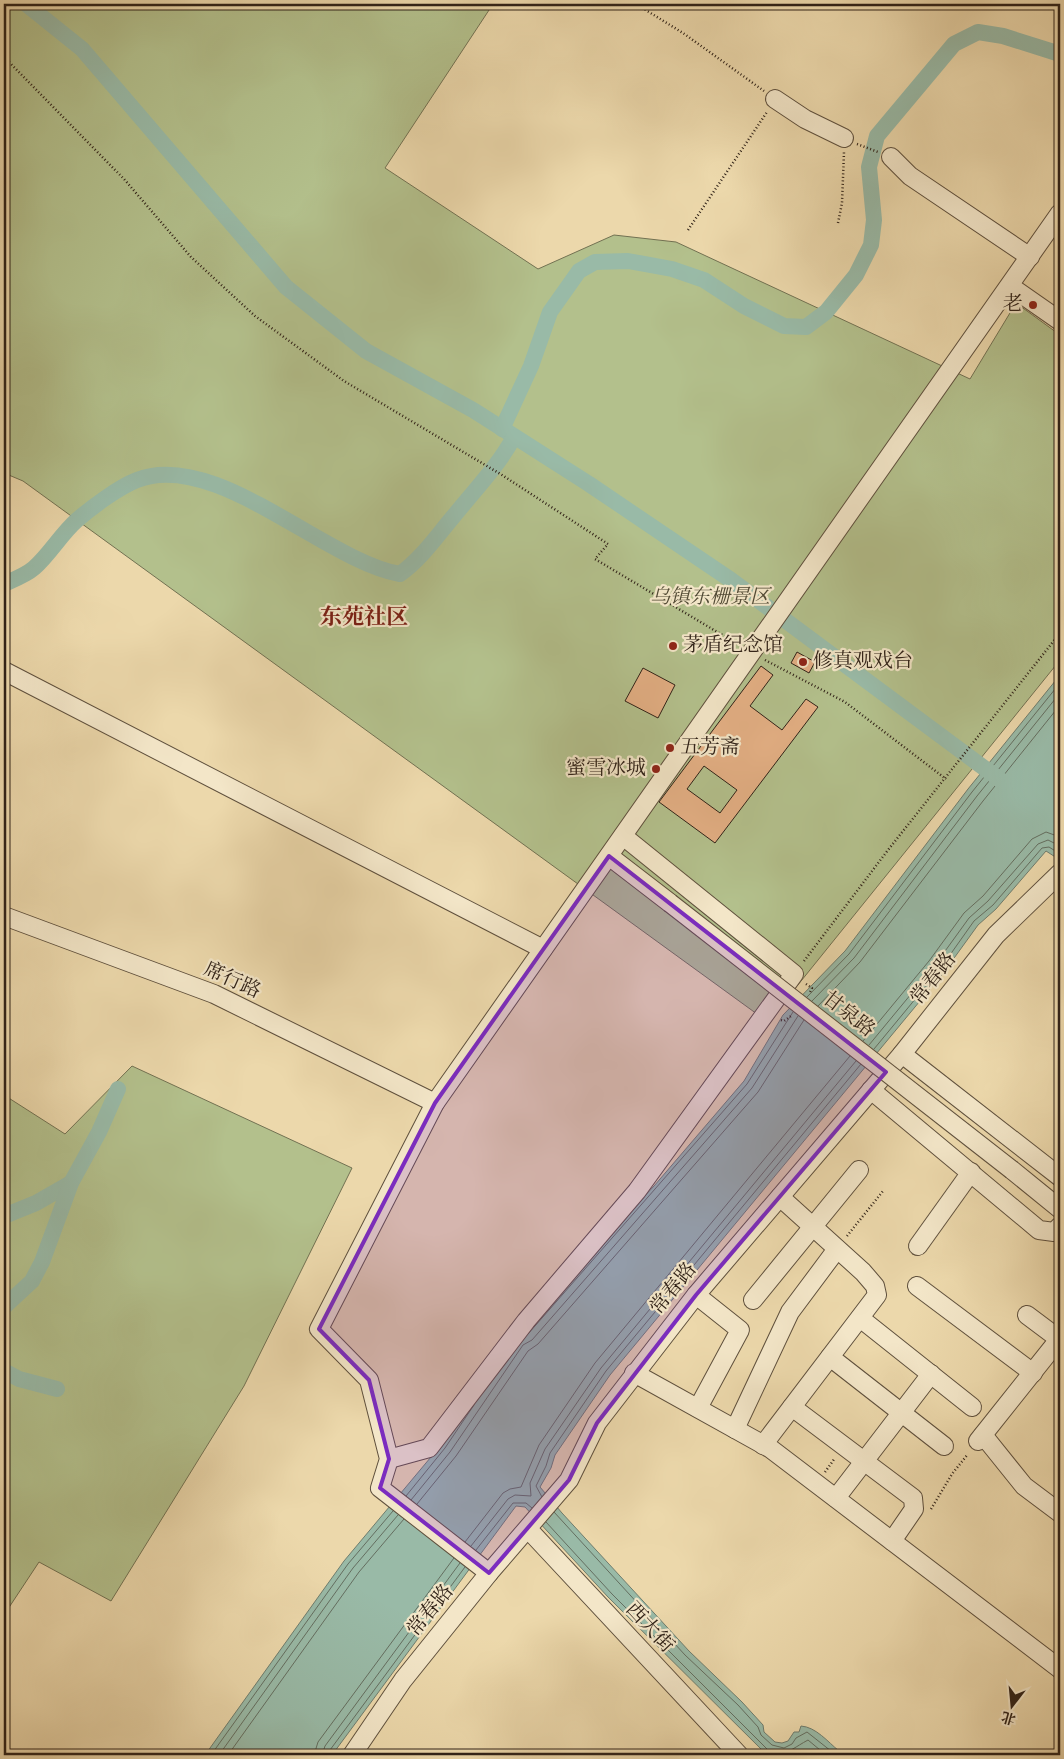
<svg xmlns="http://www.w3.org/2000/svg" width="1064" height="1759" viewBox="0 0 1064 1759" font-family="Vollkorn,'Noto Serif SC',serif">
<style>
.green{fill:#b3c08c;stroke:#727152}
.water{fill:#99baa7;stroke:#6f7d6e}
.lines{fill:none;stroke-linecap:round;stroke-linejoin:round}
.shore{stroke:#646e60;stroke-width:1}
.canal{stroke:#99baa7;stroke-width:16}
.building{fill:#e3af84;stroke:#302218;fill-rule:evenodd}
.minor-casing{stroke:#5f503d;stroke-width:20}
.path{stroke:#302218;stroke-width:2.5;stroke-dasharray:1 2.5;stroke-linecap:butt}
.minor{stroke:#f3e6c8;stroke-width:18}
.minor-bridge-casing{stroke:#5f503d;stroke-width:20;stroke-linecap:butt}
.minor-bridge{stroke:#f3e6c8;stroke-width:18}
.marked{fill:#7b2cbf;fill-opacity:0.2;stroke:#7b2cbf;stroke-width:4;stroke-linejoin:round}
.poi-dot{fill:#8f2418;stroke:#f3e6c8;stroke-width:2}
.labels{text-anchor:middle;dominant-baseline:central;stroke-width:4.5;stroke-linejoin:round;paint-order:stroke}
.poi-label{font-size:20px;fill:#302218;stroke:#f3e6c8;text-anchor:start}
.park-label{font-size:20px;font-style:italic;fill:#514a35;stroke:#f3e6c8}
.street-label{font-size:20px;fill:#302218;stroke:#f3e6c8}
.quarter-label{font-size:22px;font-weight:bold;fill:#7a1f14;stroke:#f3e6c8}
</style>
<rect width="100%" height="100%" fill="#ecd8ab"/>
<filter id="stains"><feTurbulence type="fractalNoise" baseFrequency=".004" numOctaves="4"/><feColorMatrix values="0 0 0 0 .2 0 0 0 0 .09 0 0 0 0 .02 0 0 0 .5 -.17"/></filter>
<radialGradient id="worn" r=".72"><stop offset=".6" stop-color="#630" stop-opacity="0"/><stop offset="1" stop-color="#630" stop-opacity=".3"/></radialGradient>
<g class="green">
<polygon points="4,4 493,4 385,168 538,269 614,235 676,242 970,379 1016,303 1060,335 1060,660 768,1022 23,481 4,473"/>
<polygon points="132,1066 352,1168 244,1386 111,1601 39,1562 4,1615 4,1095 65,1134"/>
</g>
<path class="water" d="M1060,675V860L1046,851L996,909L978,925L944,972L610,1375L555,1455L551,1468L540,1487L562,1513L689,1651L742,1702L763,1725L764,1732L775,1742L782,1743L788,1741L794,1732H799L801,1726C816,1727 828,1742 839,1751H843L849,1755H767L608,1597L525,1507L516,1506L332,1755H205L344,1561L441,1445L515,1336L654,1186L744,1081L783,1015L845,951L968,789Z"/>
<g class="lines">
<g class="shore">
<polyline points="807,997 849,954 972,792 1060,683"/>
<polyline points="812,1001 854,958 977,796 1060,693"/>
<polyline points="818,1006 860,962 983,801 1060,705"/>
<polyline points="863,1041 929,961 964,913 983,896 1032,839 1046,832 1060,837"/>
<polyline points="869,1045 935,965 969,918 988,901 1038,844 1048,840 1060,846"/>
<polyline points="874,1049 940,969 974,921 993,905 1042,848 1049,847 1060,854"/>
<polyline points="528,1334 747,1084 793,1012"/>
<polyline points="406,1496 445,1448 474,1405"/>
<polyline points="542,1497 536,1486 546,1466 550,1453 606,1371 861,1064"/>
<polyline points="411,1500 450,1452 523,1345 532,1340 752,1088 798,1016"/>
<polyline points="417,1504 456,1456 528,1351 538,1344 758,1092 804,1020"/>
<polyline points="554,1512 685,1655 738,1705 758,1727 761,1735 772,1745 784,1748 792,1744 796,1738 807,1732 836,1755"/>
<polyline points="546,1522 612,1594 768,1750 770,1755"/>
<polyline points="465,1542 503,1493 510,1489 521,1487 539,1445 595,1363 850,1056"/>
<polyline points="471,1546 508,1499 515,1495 531,1496 530,1483 545,1449 601,1368 856,1061"/>
<polyline points="476,1550 513,1503 526,1503 532,1508"/>
<polyline points="211,1755 348,1564 393,1511"/>
<polyline points="219,1755 353,1568 398,1515"/>
<polyline points="228,1755 359,1572 404,1519"/>
<polyline points="314,1755 318,1742 454,1558"/>
<polyline points="322,1755 325,1746 460,1563"/>
<polyline points="328,1755 330,1750 465,1567"/>
<path d="M776,1755C791,1752 795,1747 808,1740L826,1755"/>
</g>
<g class="canal">
<polyline points="26,4 82,49 286,287 366,351 473,410 589,484 731,580 1003,782"/>
<polyline points="502,429 531,366 550,312 579,271 595,262 628,261 672,269 704,280 744,306 784,326 806,327 826,312 856,275 871,245 874,220 869,167 877,136 954,44 978,32 1003,36 1060,54"/>
<path d="M4,584C13,580 26,575 34,568C50,554 61,534 77,520C92,507 119,487 137,480C215,449 325,561 400,574C421,559 436,537 453,517C474,491 498,466 514,437"/>
<polyline points="4,1216 36,1203 71,1183"/>
<polyline points="4,1307 32,1281 42,1262 71,1183 99,1132 118,1089"/>
<polyline points="4,1371 19,1379 57,1389"/>
</g>
</g>
<g class="building">
<polygon points="797,652 815,662 809,673 791,663"/>
<path d="M761,666L773,675L750,706L782,730L806,699L818,707L715,843L659,802ZM704,766L737,790L720,813L687,789Z"/>
<polygon points="643,668 675,685 658,718 625,701"/>
</g>
<g class="lines">
<g class="minor-casing">
<g id="minor">
<polyline points="775,99 805,119 844,138"/>
<polyline points="891,157 910,176 1030,257"/>
<polyline points="1010,286 1060,321"/>
<polyline points="4,671 543,949"/>
<polyline points="609,856 670,903"/>
<polyline points="4,916 214,994 435,1103"/>
<polyline points="902,1054 1060,1177"/>
<polyline points="871,1090 1039,1230 1054,1232 1060,1226"/>
<polyline points="1012,1170 1060,1209"/>
<polyline points="918,1246 971,1172"/>
<polyline points="917,1286 1033,1373"/>
<polyline points="696,1295 740,1330 698,1408"/>
<polyline points="753,1300 859,1170"/>
<polyline points="1027,1315 1059,1339"/>
<polyline points="860,1318 972,1407"/>
<polyline points="830,1357 944,1446"/>
<polyline points="634,1373 771,1449 1060,1669"/>
<polyline points="792,1407 913,1498 914,1509 892,1541"/>
<polyline points="735,1429 790,1312 837,1249"/>
<polyline points="983,1435 1024,1486 1060,1513"/>
<polyline points="978,1441 1060,1338"/>
<polyline points="763,1445 877,1295 875,1286 863,1272 780,1197"/>
<polyline points="389,1459 429,1448 526,1321 637,1191 794,974 623,836"/>
<polyline points="836,1498 931,1374"/>
<polyline points="528,1529 739,1755"/>
<polyline points="489,1573 380,1488 389,1459 369,1380 319,1329 435,1103 1060,213"/>
<polyline points="352,1755 403,1680 489,1573 569,1480 597,1423 696,1295 902,1054 996,935 1060,873"/>
</g>
</g>
<g class="path">
<polyline points="636,4 683,33 764,91"/>
<polyline points="4,57 124,179 191,257 255,316 344,381 502,475 608,544 595,559 739,645"/>
<polyline points="857,144 878,152"/>
<polyline points="838,223 842,203 844,152"/>
<polyline points="688,230 767,112"/>
<polyline points="765,660 845,702 946,779"/>
<polyline points="804,961 888,850 1060,633"/>
<polyline points="806,984 812,988 810,992"/>
<polyline points="781,1020 784,1021 791,1016"/>
<polyline points="847,1236 883,1191"/>
<polyline points="825,1472 835,1458"/>
<polyline points="931,1509 952,1474 968,1454"/>
</g>
<use href="#minor" class="minor"/>
<g class="minor-bridge-casing">
<polyline id="minor-bridge" points="670,903 1012,1170"/>
</g>
<use href="#minor-bridge" class="minor-bridge"/>
</g>
<path class="marked" d="M609,856L886,1072L696,1295L597,1423L569,1480L489,1573L380,1488L389,1459L369,1380L319,1329L435,1103Z"/>
<g class="poi-dot">
<circle cx="1033" cy="305" r="5"/>
<circle cx="673" cy="646" r="5"/>
<circle cx="803" cy="662" r="5"/>
<circle cx="670" cy="748" r="5"/>
<circle cx="656" cy="769" r="5"/>
</g>
<g class="labels">
<g class="poi-label">
<text x="1023" y="305" text-anchor="end">老</text>
<text x="683" y="646">茅盾纪念馆</text>
<text x="813" y="662">修真观戏台</text>
<text x="680" y="748">五芳斋</text>
<text x="646" y="769" text-anchor="end">蜜雪冰城</text>
</g>
<g class="park-label">
<text x="710" y="598">乌镇东栅景区</text>
</g>
<g class="street-label">
<text transform="translate(934 979) rotate(-52)">常春路</text>
<text transform="translate(232 981) rotate(24)">席行路</text>
<text transform="translate(848 1015) rotate(38)">甘泉路</text>
<text transform="translate(674 1289) rotate(-51)">常春路</text>
<text transform="translate(431 1611) rotate(-51)">常春路</text>
<text transform="translate(649 1628) rotate(47)">西大街</text>
</g>
<g class="quarter-label">
<text x="364" y="618">东苑社区</text>
</g>
</g>
<rect width="1064" height="1759" fill="none" stroke="#ecd8ab" stroke-width="20"/>
<rect x="5" y="5" width="1054" height="1749" fill="none" stroke="#302218" stroke-width="2.5"/>
<rect x="10" y="10" width="1044" height="1739" fill="none" stroke="#302218"/>
<g transform="translate(1012 1706) rotate(196)" stroke="#f3e6c8" stroke-width="4" paint-order="stroke">
<path d="M0-4L9 19L0 12L-9 19Z" fill="#302218"/>
<text y="-8" font-size="14" font-weight="bold" text-anchor="middle" fill="#302218">北</text>
</g>
<rect width="100%" height="100%" filter="url(#stains)"/>
<rect width="100%" height="100%" fill="url(#worn)"/>
</svg>
